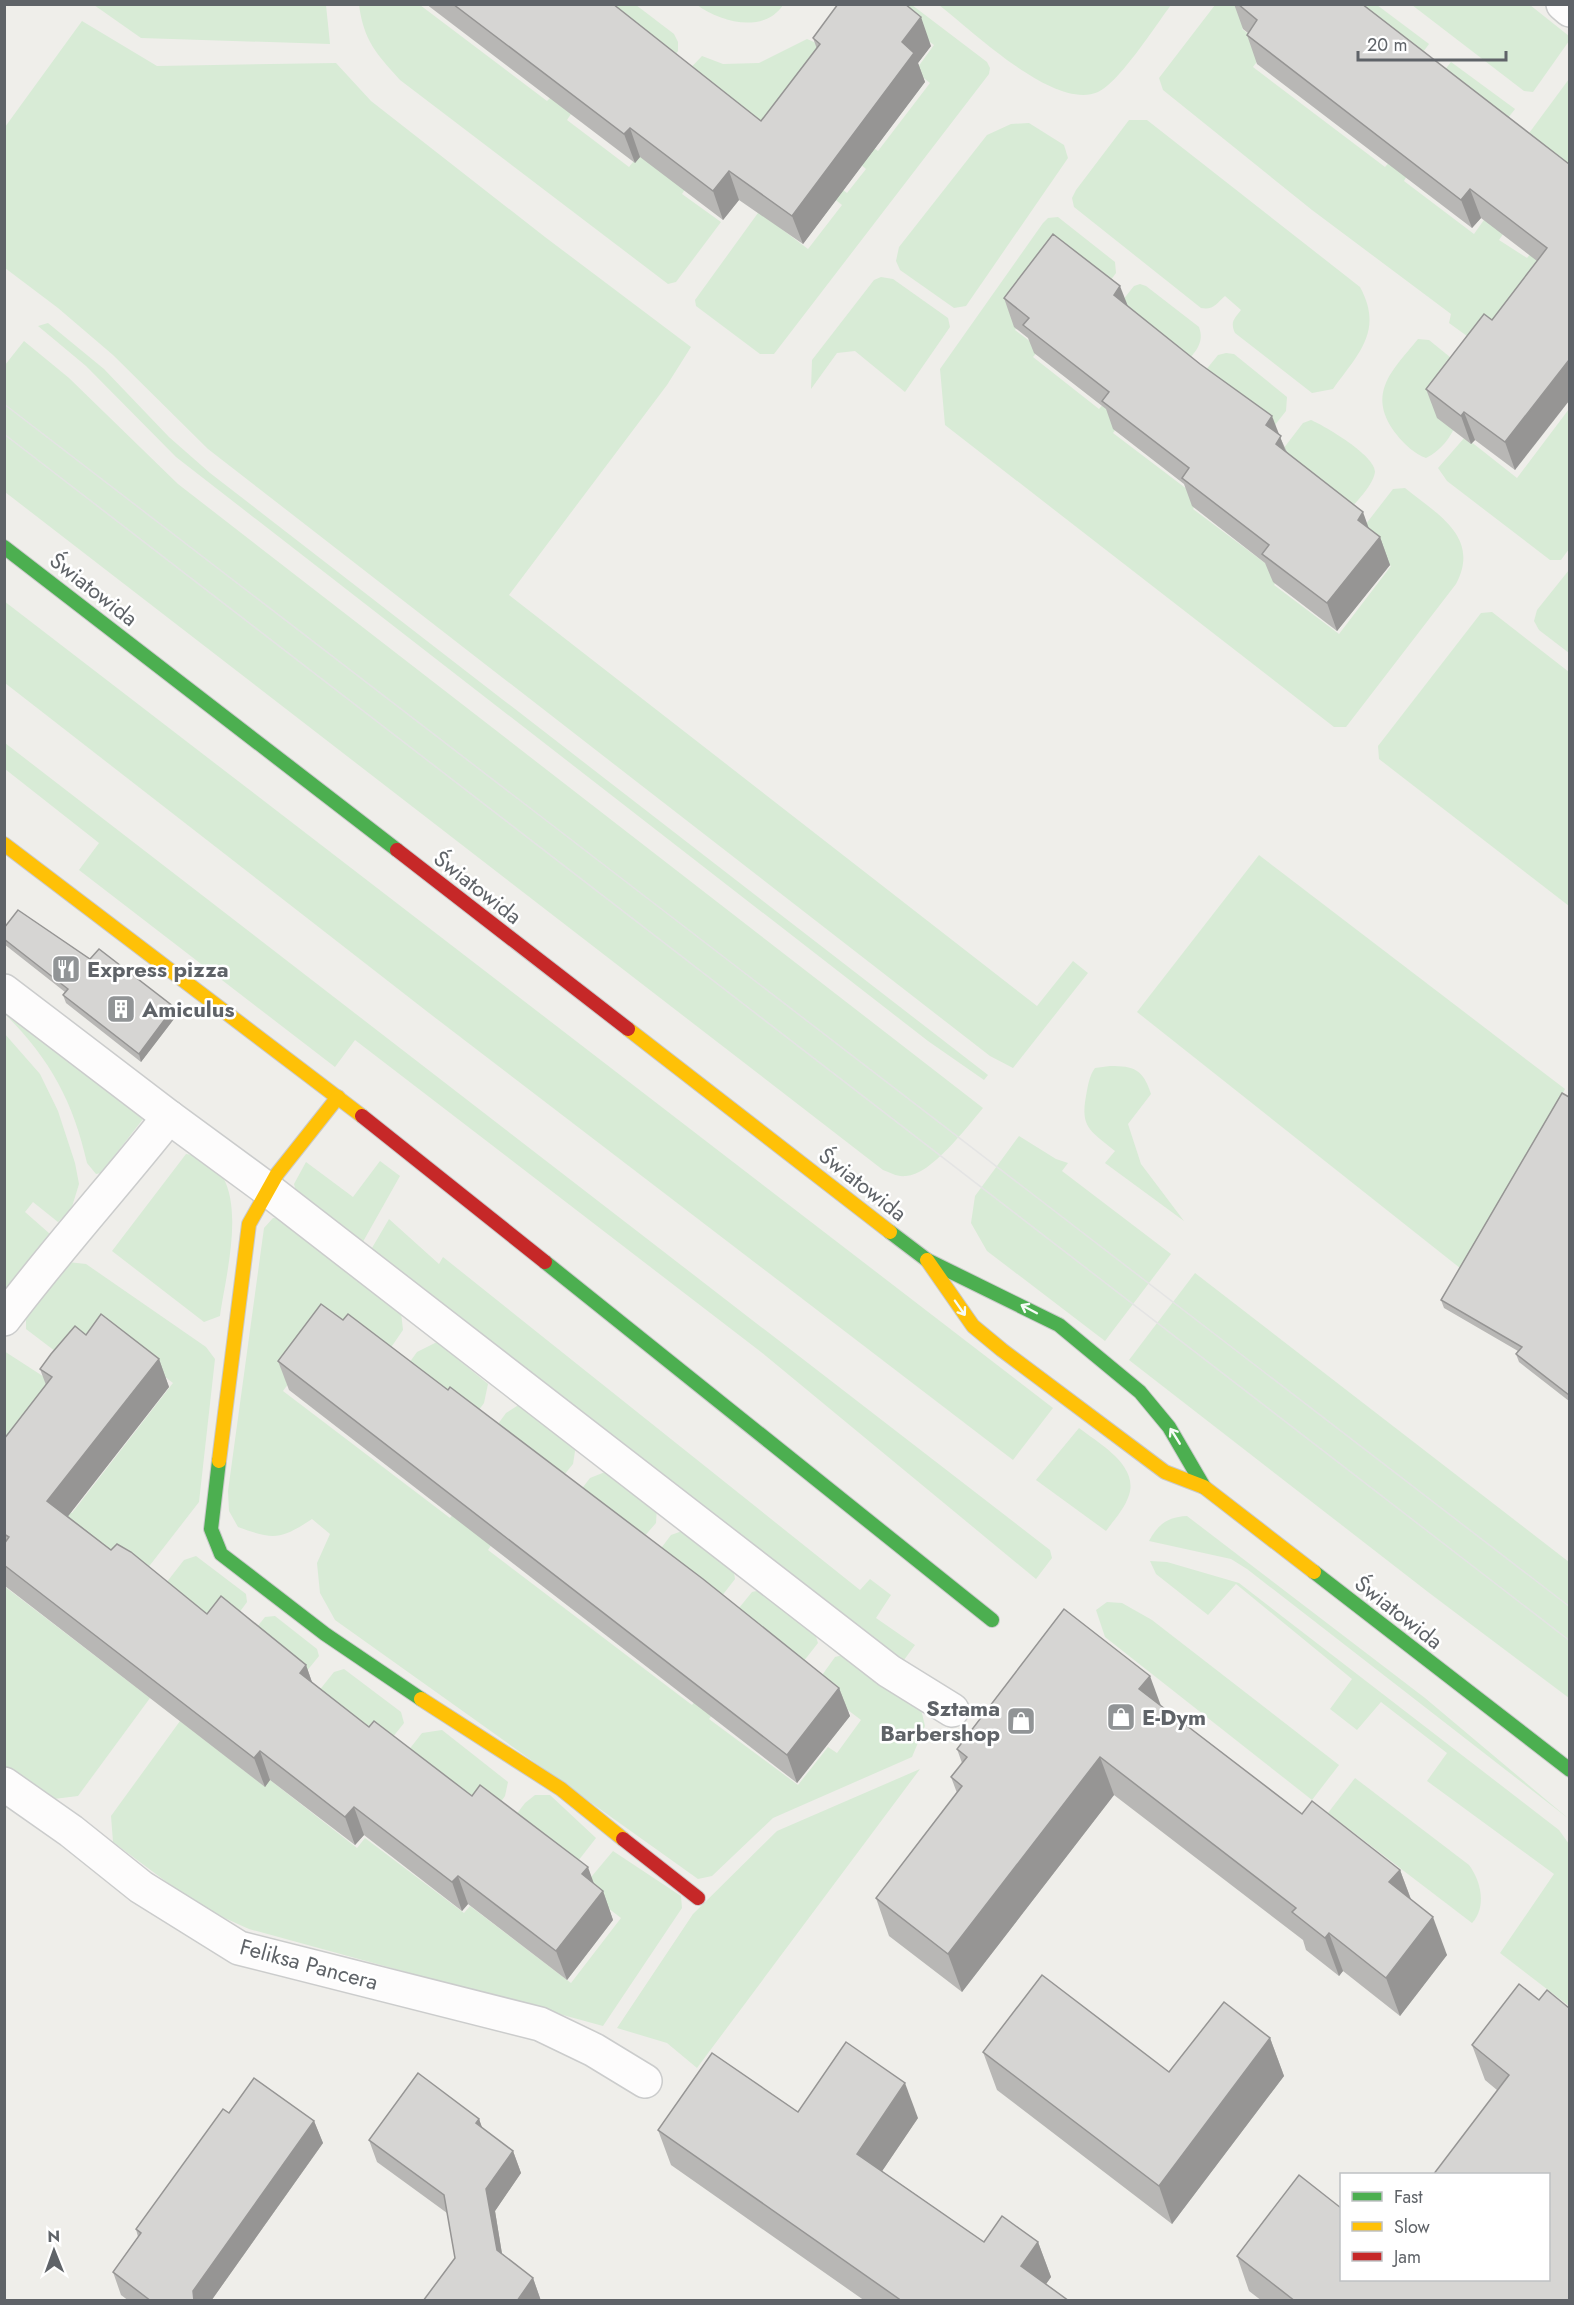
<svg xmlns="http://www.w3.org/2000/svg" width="1574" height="2305" viewBox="0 0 1574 2305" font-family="Jost,sans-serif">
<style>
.green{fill:#d8ebd6}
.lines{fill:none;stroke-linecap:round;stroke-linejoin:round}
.street-casing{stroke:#cbcccc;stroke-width:36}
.fast-casing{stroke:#cacacb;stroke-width:16}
.slow-casing{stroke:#cacacb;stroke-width:16}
.jam-casing{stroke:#cacacb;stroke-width:16}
.street{stroke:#fdfcfc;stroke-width:33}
.fast{stroke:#4caf50;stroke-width:14}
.slow{stroke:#ffc107;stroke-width:14}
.jam{stroke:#c62828;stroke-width:14}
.tram{stroke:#e4e4e4;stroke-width:1.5}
.wall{fill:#b8b7b5}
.shaded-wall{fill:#969594}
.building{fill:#d6d5d3;stroke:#969594;stroke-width:1.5}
.oneway{stroke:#f6fbf6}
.labels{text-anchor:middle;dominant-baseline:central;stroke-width:5;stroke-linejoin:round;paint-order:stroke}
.street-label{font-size:22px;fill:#5f6368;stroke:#fff}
.poi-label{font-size:22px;font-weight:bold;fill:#5f6368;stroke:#fff;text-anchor:start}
</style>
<rect width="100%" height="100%" fill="#efeeea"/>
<g class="green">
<polygon points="94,5 326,5 330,44 141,38"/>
<path d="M359,5H420L547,101L552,96L573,111L567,120L629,167L642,151L687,186L682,194L721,222L676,282L668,284L400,80C376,53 364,41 359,5Z"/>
<polygon points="600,5 636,5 674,34 678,42 678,51 664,69"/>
<path d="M697,5H783C764,34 720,22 697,5Z"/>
<polygon points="880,5 912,5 987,62 990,68 989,74 774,354 760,354 696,306 695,300 763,206 779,227 808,249 842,205 832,197 839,187 847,193 866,169 859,163 871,146 878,151 930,83 915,71 934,45"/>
<path d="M939,5H1171C1156,25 1119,83 1098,92C1054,111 973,31 939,5Z"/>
<polygon points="1215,5 1261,5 1242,29 1267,48 1253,67 1385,167 1392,159 1409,172 1404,181 1474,234 1486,217 1505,231 1499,240 1527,258 1531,253 1560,275 1489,352 1449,323 1451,314 1312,210 1163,90 1159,78"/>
<polygon points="1354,5 1377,5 1429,44 1415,63"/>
<polygon points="1412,5 1530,5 1569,36 1569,41 1533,92 1524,91"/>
<polygon points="82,21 157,66 336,63 371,101 545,237 691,347 667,385 509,595 1037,1006 1073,961 1088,973 1013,1068 990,1056 208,449 113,355 58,308 5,268 5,127"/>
<polygon points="807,39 814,42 833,56 774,152 679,80 702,56 723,64 759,63"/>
<polygon points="1451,62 1515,109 1501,127 1437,80"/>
<polygon points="1569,79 1569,182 1521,144"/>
<path d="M1129,120H1147L1360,287C1384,331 1358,354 1333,389L1312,393L1235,333C1230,322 1234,319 1241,310L1225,296C1216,304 1214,310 1201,308L1074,207L1072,198L1076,190Z"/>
<polygon points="1029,123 1064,145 1068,158 966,306 954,308 900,270 896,261 899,247 987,135 1011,124"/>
<path d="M1058,217L1115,262L1116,273L1105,288L1068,260L1015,330L1040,349L1033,357L1099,409L1106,401L1125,417L1113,433L1200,499L1193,509L1281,575L1274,585L1339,634L1391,566L1370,550L1362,529L1393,489L1405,488C1437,514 1481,537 1456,584L1346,727H1334L945,425L940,369L1043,223L1048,218Z"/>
<polygon points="881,277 893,279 948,318 950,327 905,392 855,351 837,353 811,389 812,360 874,280"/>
<path d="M1140,284L1146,286L1199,327C1205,343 1195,352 1185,364L1131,322L1137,313L1122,301L1134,286Z"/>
<polygon points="48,323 104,369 169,437 210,473 988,1075 984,1080 928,1041 176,457 86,366 38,326"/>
<path d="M1418,339L1429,340L1472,375C1463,405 1457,443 1426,458C1416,455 1403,443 1397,435C1365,394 1392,371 1418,339Z"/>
<path d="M24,341L69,378L178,484L983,1108C967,1127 931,1175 906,1176C897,1177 891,1173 883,1170L5,492V365Z"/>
<polygon points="1226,353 1234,354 1287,397 1286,411 1264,439 1201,376 1218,355"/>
<polygon points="1569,409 1569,549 1561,560 1550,560 1447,481 1438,468 1465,437 1517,478"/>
<path d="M1311,420C1325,426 1376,456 1375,472C1373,486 1354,504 1345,515L1280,453L1303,423Z"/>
<polygon points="1569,570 1569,653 1539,630 1534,621 1537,610"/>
<polygon points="4,601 1053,1408 1013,1460 429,1013 5,683"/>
<polygon points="1492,612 1569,672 1569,906 1379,759 1378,746 1481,613"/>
<polygon points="5,743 1050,1550 1052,1558 1036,1579 761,1352 355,1040 335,1067 79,870 99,843 5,769"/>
<polygon points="1259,855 1565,1089 1465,1272 1137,1012"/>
<path d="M4,1004L143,1112V1119L101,1173L96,1174L87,1163C73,1101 50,1059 5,1014Z"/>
<polygon points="4,1033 40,1074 58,1111 75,1163 79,1184 71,1210 58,1222 33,1202 25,1212 50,1234 5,1292"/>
<path d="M1110,1066C1134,1066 1143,1069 1151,1094L1128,1124L1141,1164L1184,1221L1105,1163L1115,1151C1091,1131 1080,1128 1086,1096C1088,1086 1089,1076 1095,1068Z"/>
<polygon points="1019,1136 1056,1159 1068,1163 1062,1171 1171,1254 1105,1341 987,1251 971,1223 975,1196"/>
<path d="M186,1154C258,1162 226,1270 220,1316L204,1322L112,1251Z"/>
<polygon points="380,1161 400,1176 360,1247 298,1199 294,1184 306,1162 353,1197"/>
<path d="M273,1218H283L401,1312L403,1330L383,1359L330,1328L283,1391L450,1518L457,1509L496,1538L488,1550L692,1705L701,1694L718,1707L709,1719L798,1785L828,1747L837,1753L861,1720L815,1685L835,1657L847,1654L921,1709L925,1726L912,1757L773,1818L712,1876L698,1879L335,1620L320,1593L317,1563L330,1534L312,1519C280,1540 274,1540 238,1527L229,1511L228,1491L264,1228Z"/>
<polygon points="389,1219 439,1264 443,1257 860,1590 870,1579 891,1595 876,1618 915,1645 901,1664 369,1253"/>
<polygon points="68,1262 86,1264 206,1347 215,1359 199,1502 140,1578 51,1522 63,1506 72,1513 173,1383 113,1337 72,1364 26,1329 26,1313"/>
<polygon points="1195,1273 1569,1562 1569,1698 1428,1592 1129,1360"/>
<polygon points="437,1342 488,1384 484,1403 471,1421 402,1373 417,1352"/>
<polygon points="4,1351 55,1384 5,1475"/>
<polygon points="520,1404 576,1445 573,1464 556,1485 490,1435 506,1413"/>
<path d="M1079,1428C1098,1443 1139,1465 1129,1495C1125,1508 1114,1520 1106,1531L1036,1480Z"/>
<polygon points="610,1470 657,1506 656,1523 629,1554 574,1499 590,1478"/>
<path d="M1187,1516L1425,1698L1569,1819L1247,1569L1231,1559L1149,1541C1158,1524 1168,1517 1187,1516Z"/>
<polygon points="685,1530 733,1566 735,1579 714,1606 647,1567 671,1535"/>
<polygon points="196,1556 246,1594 247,1602 219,1640 159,1592 184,1560"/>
<polygon points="1150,1561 1167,1562 1239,1583 1559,1830 1569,1844 1569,2006 1500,1953 1554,1874 1427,1781 1447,1753 1381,1702 1357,1730 1330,1709 1352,1679 1236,1584 1208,1615 1156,1574"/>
<polygon points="4,1586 150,1698 78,1796 54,1799 5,1766"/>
<polygon points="761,1590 813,1628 818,1643 796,1671 730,1619 752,1592"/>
<polygon points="1107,1602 1122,1603 1152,1620 1339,1765 1312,1800 1105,1637 1096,1610"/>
<polygon points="275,1616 317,1649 319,1656 288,1694 236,1653 265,1617"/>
<polygon points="344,1669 401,1712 404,1723 381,1752 306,1707 334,1672"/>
<polygon points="180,1721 264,1786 270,1780 357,1848 365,1838 464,1913 470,1906 571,1983 621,1918 599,1901 587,1882 613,1851 681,1896 682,1908 603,2026 249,1929 200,1907 113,1842 111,1816"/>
<polygon points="442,1730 508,1782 505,1796 487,1821 397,1765 422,1733"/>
<polygon points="920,1769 697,2068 667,2043 617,2028 693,1914 777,1831"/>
<path d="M1355,1778L1469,1865C1481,1881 1487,1907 1472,1923L1328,1813Z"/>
<polygon points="535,1795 550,1795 596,1838 571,1870 502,1833 525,1803"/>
</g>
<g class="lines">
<g class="street-casing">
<g id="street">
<polyline points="1563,4 1570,10"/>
<polyline points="4,991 169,1117"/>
<path d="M4,1319C57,1249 115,1185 169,1117L267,1189L889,1671L952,1710"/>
<polyline points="4,1784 71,1831 141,1887 239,1948 540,2024 594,2050 645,2081"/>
</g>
</g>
<g class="fast-casing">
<g id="fast">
<polyline points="4,547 397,850"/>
<polyline points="890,1232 927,1260 1059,1325 1140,1392 1169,1427 1204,1487"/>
<polyline points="545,1262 992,1620"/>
<polyline points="219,1461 211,1529 221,1554 325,1634 421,1699"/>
<polyline points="1314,1572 1570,1770"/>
</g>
</g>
<g class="slow-casing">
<g id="slow">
<polyline points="4,844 362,1116"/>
<polyline points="628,1029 890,1232"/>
<polyline points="927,1260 973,1326 1002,1350 1165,1472 1204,1487 1314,1572"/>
<polyline points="219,1461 249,1224 277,1174 338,1097"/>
<polyline points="421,1699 561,1789 623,1839"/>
</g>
</g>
<g class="jam-casing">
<g id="jam">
<polyline points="397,850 628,1029"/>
<polyline points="362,1116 545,1262"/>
<polyline points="623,1839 698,1898"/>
</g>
</g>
<use href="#street" class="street"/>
<use href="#fast" class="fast"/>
<use href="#slow" class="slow"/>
<use href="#jam" class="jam"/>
<g class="tram">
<polyline points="4,404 1570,1607"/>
<polyline points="4,434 1570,1641"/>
</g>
</g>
<g class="wall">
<polygon points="426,4 613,4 761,121 817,49 813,38 931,46 918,63 925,82 803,244 739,200 723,220 640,157 635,163"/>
<polygon points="1234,4 1362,4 1569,164 1515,470 1475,440 1471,444 1437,418 1426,389 1492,320 1537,261 1481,218 1472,228 1257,64 1247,35 1248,33 1243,29"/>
<polygon points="1004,298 1127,305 1279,435 1287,452 1369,529 1380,537 1390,565 1337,631 1273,582 1265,563 1192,506 1184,484 1113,429 1106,409 1034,353 1028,338 1014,327"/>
<polygon points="4,928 90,959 177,1015 141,1062 66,1003 63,995 65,992 4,944"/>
<polygon points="1569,1097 1569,1401 1519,1362 1516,1354 1518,1351 1444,1308 1441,1300"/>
<polygon points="86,1335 159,1359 169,1387 68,1516 111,1550 207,1614 306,1665 312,1682 369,1727 472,1796 603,1891 613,1920 567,1980 468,1904 462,1911 364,1835 355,1845 270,1780 265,1787 5,1586 4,1439 46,1385 40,1369"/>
<polygon points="278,1361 839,1688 850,1716 797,1783 289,1390"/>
<polygon points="1160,1705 1302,1814 1400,1870 1411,1899 1447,1955 1400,2016 1343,1971 1339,1976 1306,1950 1303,1940 1114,1795 962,1992 889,1936 876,1898 957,1793 951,1777 962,1763 957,1749"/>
<polygon points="1539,2000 1569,2301 1262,2301 1249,2291 1237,2256 1341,2280 1548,2280 1497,2090 1485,2080 1472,2045"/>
<polygon points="1270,2038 1284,2076 1172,2224 997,2090 983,2052 1169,2072"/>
<polygon points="798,2112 918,2118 882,2171 984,2242 1038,2242 1051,2277 1046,2284 1069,2301 865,2301 671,2165 658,2130"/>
<polygon points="229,2113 314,2121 323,2143 211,2301 129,2301 121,2295 113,2272 138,2237 136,2229"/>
<polygon points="479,2119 482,2128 513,2151 521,2173 495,2211 502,2254 533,2278 541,2301 423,2301 455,2258 447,2213 377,2162 369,2140"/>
</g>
<g class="shaded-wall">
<polygon points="921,17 931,46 918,63 925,82 803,244 792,216 902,42"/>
<polygon points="630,128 640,157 635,163 624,134"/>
<polygon points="729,171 739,200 723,220 713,191"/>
<polygon points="1470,189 1481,218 1472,228 1461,200"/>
<polygon points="1120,286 1131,314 1114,295"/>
<polygon points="1569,360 1569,401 1515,470 1505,442"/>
<polygon points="1464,412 1475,440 1471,444 1461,416"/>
<polygon points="1272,416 1291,465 1286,472 1266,425"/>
<polygon points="1363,512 1373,540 1358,520"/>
<polygon points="1380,537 1390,565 1337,631 1327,603"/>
<polygon points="174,1007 177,1015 141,1062 139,1054"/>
<polygon points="159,1359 169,1387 58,1529 47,1501"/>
<polygon points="306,1665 316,1694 300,1673"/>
<polygon points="1150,1676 1164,1714 1139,1689"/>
<polygon points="839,1688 850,1716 797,1783 787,1755"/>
<polygon points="260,1751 270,1780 265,1787 254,1758"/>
<polygon points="1100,1757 1114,1795 962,1992 948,1954"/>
<polygon points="354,1807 364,1835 355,1845 345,1817"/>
<polygon points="588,1867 598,1895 582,1874"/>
<polygon points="1400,1870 1414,1908 1389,1882"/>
<polygon points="458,1876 468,1904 462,1911 452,1882"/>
<polygon points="603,1891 613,1920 567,1980 556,1951"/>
<polygon points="1433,1917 1447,1955 1400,2016 1386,1978"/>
<polygon points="1329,1933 1343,1971 1339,1976 1325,1938"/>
<polygon points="1270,2038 1284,2076 1172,2224 1159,2186"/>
<polygon points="905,2083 918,2118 870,2189 857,2154"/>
<polygon points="479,2119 487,2141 476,2123"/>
<polygon points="314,2121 323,2143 211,2301 194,2301 193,2291"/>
<polygon points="513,2151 521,2173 495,2211 505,2272 497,2250 486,2189"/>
<polygon points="1038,2242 1051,2277 1034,2301 1021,2266"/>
<polygon points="533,2278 541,2301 517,2301"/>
</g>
<g class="building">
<polygon points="453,4 613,4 761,121 820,44 813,38 838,4 905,4 921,17 902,42 914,53 792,216 729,171 713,191 630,128 624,134"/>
<polygon points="1238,4 1362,4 1569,164 1569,360 1505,442 1464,412 1461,416 1426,389 1484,314 1492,320 1547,248 1470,189 1461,200 1247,35 1257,20"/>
<polygon points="1053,234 1120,286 1114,295 1200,364 1272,416 1266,425 1281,436 1276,444 1363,512 1358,520 1380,537 1327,603 1262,554 1269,545 1182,478 1189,468 1102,401 1109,392 1023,325 1029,318 1004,298"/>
<polygon points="18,910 90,959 99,949 174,1007 139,1054 63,995 68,989 4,939 4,928"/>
<polygon points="1562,1093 1569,1097 1569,1395 1516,1354 1522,1347 1441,1300"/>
<polygon points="321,1304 343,1320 348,1314 448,1390 450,1387 703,1579 839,1688 787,1755 278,1361"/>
<polygon points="101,1314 159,1359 47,1501 111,1550 117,1544 131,1552 207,1614 221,1596 306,1665 300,1673 369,1727 374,1721 472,1796 480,1785 588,1867 582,1874 603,1891 556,1951 458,1876 452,1882 354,1807 345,1817 260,1751 254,1758 4,1565 4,1544 9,1537 4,1534 4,1439 52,1377 40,1369 51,1354 75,1326 86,1335"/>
<polygon points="1064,1609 1150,1676 1139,1689 1302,1814 1312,1801 1400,1870 1389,1882 1433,1917 1386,1978 1329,1933 1325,1938 1292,1912 1296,1908 1100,1757 948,1954 876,1898 962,1786 951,1777 967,1757 957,1749"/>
<polygon points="1042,1975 1169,2072 1224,2002 1270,2038 1159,2186 983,2052"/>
<polygon points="1519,1984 1539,2000 1547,1990 1569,2008 1569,2301 1295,2301 1237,2256 1299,2175 1341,2208 1341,2280 1548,2280 1548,2175 1433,2175 1509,2075 1472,2045"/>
<polygon points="846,2042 905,2083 857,2154 984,2242 1002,2216 1038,2242 1021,2266 1069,2301 902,2301 658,2130 712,2053 798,2112"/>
<polygon points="418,2073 479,2119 476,2123 513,2151 486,2189 497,2250 533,2278 517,2301 423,2301 455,2258 444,2195 369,2140"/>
<polygon points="254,2078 314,2121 193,2291 194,2301 151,2301 113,2272 141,2233 136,2229 223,2109 229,2113"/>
</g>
<defs><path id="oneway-shaft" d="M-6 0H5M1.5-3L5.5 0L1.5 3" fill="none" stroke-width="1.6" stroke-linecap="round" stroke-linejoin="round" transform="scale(1.5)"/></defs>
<g class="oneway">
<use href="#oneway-shaft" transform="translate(960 1308) rotate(55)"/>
<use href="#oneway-shaft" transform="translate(1029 1309) rotate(-152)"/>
<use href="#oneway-shaft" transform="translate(1175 1436) rotate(-122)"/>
</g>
<defs>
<g id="restaurant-square" transform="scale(1.5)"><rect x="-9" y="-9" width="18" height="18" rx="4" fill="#919496" stroke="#fff"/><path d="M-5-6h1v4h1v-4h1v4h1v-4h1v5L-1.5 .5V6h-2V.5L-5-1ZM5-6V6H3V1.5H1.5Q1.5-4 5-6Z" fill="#fff"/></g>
<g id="building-square" transform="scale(1.5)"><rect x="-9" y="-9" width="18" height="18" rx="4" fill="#919496" stroke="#fff"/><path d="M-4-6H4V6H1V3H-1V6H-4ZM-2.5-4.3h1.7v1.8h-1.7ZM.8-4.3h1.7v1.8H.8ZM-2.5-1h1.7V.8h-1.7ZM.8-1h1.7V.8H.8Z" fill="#fff"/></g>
<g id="shop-square" transform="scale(1.5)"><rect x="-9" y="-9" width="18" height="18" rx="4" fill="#919496" stroke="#fff"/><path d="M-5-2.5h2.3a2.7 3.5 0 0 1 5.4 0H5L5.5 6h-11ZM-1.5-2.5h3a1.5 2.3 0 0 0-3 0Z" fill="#fff"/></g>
</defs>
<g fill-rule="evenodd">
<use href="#restaurant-square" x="66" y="969"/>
<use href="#building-square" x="121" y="1009"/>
<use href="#shop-square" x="1121" y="1717"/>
<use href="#shop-square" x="1021" y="1721"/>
</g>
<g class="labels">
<g class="street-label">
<text transform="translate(94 589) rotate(38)">Światowida</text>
<text transform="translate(478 887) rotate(38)">Światowida</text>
<text transform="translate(863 1184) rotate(38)">Światowida</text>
<text transform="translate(1399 1612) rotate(38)">Światowida</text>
<text transform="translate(309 1964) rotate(15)">Feliksa Pancera</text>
</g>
<g class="poi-label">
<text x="87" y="969">Express pizza</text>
<text x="142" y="1009">Amiculus</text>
<text x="1000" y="1708" text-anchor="end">Sztama<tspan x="1000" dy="25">Barbershop</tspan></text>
<text x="1142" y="1717">E-Dym</text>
</g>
</g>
<rect width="1574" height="2305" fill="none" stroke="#5f6368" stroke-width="12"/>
<rect x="1340" y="2173" width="210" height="108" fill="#ffffff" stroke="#bfc1c3" stroke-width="1.5"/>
<rect x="1352" y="2192" width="30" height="9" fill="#4caf50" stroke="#bfc1c3" stroke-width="1.5"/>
<text x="1394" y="2203" font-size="18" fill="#5f6368">Fast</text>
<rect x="1352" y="2222" width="30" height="9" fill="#ffc107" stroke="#bfc1c3" stroke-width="1.5"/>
<text x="1394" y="2233" font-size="18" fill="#5f6368">Slow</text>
<rect x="1352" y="2252" width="30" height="9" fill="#c62828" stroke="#bfc1c3" stroke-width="1.5"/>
<text x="1394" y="2263" font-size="18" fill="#5f6368">Jam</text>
<g transform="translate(54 2251) rotate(359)" stroke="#ffffff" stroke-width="4.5" paint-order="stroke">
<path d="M0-4.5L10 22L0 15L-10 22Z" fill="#5f6368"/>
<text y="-9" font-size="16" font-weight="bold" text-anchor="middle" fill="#5f6368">N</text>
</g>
<path d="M1358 51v9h148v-9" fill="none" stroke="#5f6368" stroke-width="3"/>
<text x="1367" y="51" font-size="18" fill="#5f6368" stroke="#ffffff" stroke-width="4.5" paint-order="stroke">20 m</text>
</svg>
